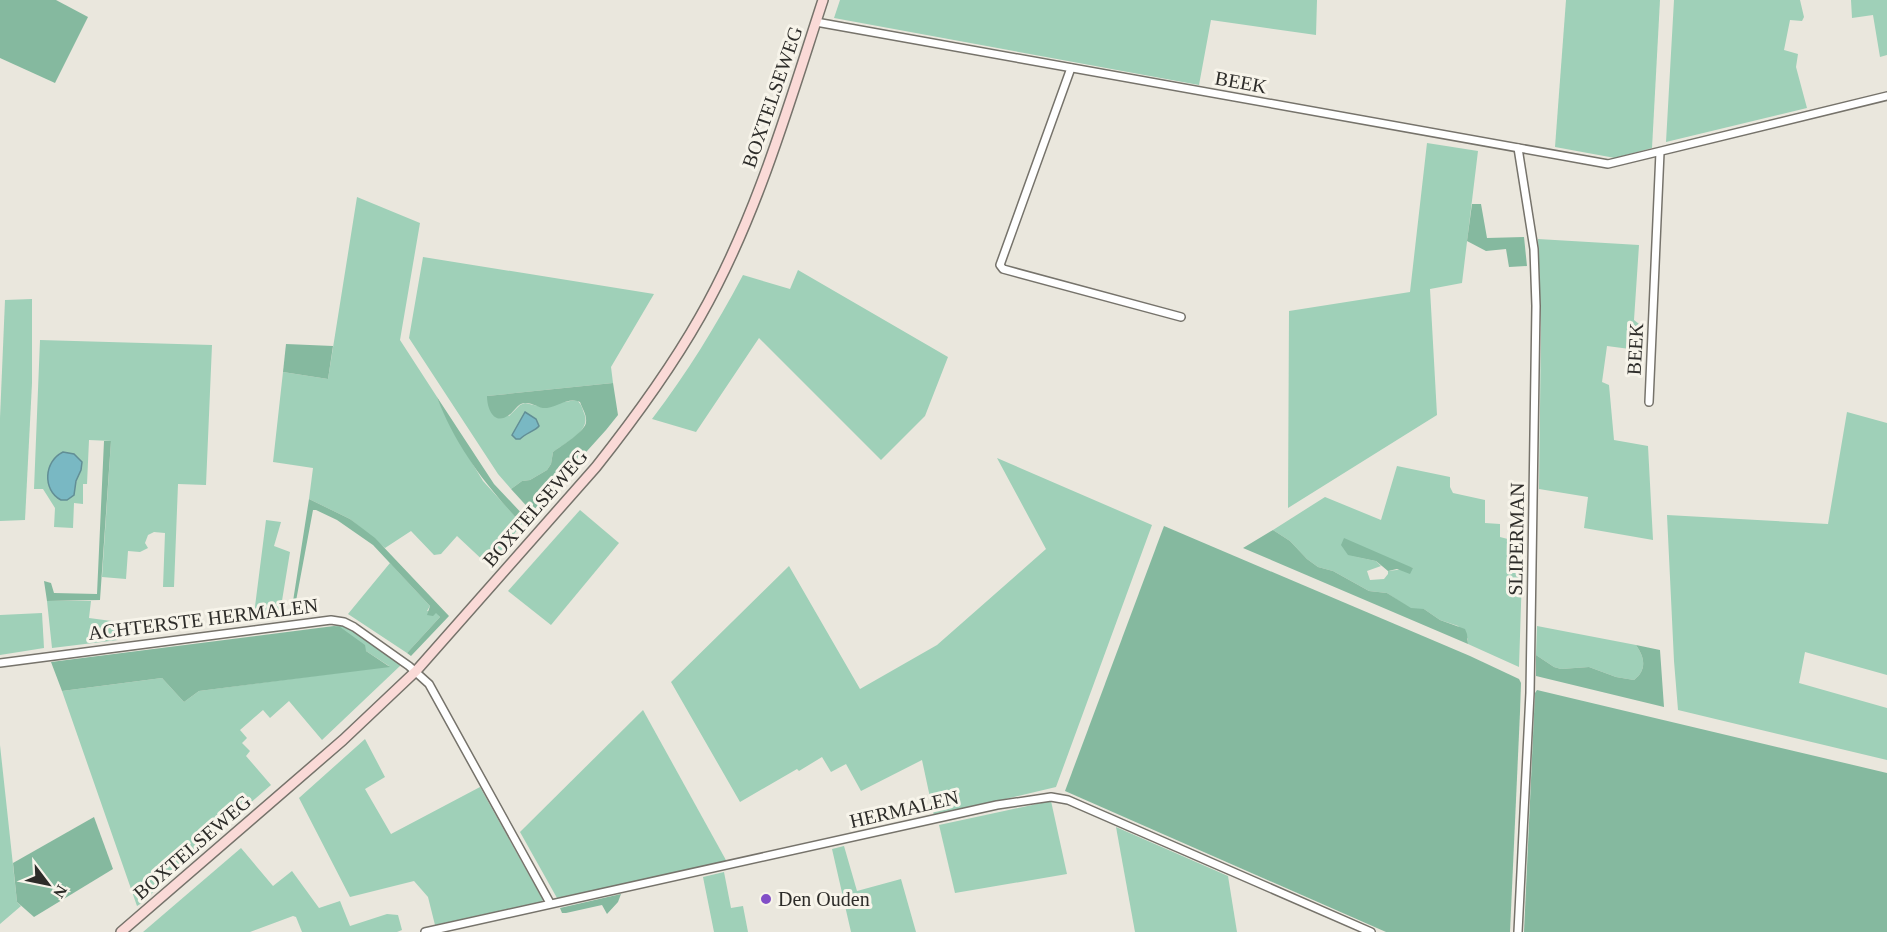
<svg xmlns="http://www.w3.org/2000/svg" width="1887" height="932" viewBox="0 0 1887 932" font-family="'Times New Roman',serif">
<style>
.green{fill:#9fd0b8;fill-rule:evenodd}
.forest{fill:#85b99f}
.water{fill:#79b8c3;stroke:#628e95;stroke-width:1.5}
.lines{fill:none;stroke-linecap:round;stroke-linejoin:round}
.minor-casing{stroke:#76736b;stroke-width:10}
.secondary-casing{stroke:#76736b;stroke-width:12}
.minor{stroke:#fff;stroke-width:7}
.secondary{stroke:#fadad7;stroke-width:9}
.poi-dot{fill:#824fc7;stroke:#f7f4ea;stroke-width:2}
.labels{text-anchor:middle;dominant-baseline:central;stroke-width:6;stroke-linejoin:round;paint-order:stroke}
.street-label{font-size:20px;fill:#2d2c29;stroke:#f7f4ea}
.poi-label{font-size:20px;fill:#2d2c29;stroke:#f7f4ea;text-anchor:start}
</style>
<rect width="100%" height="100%" fill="#eae7dd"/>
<g class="green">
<polygon points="840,0 1317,0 1316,35 1211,20 1199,85 834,18"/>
<polygon points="1566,0 1660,0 1652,148 1615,158 1555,147"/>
<polygon points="1674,0 1800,0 1804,17 1802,21 1790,20 1784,50 1798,54 1796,67 1807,108 1666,142"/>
<polygon points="1851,0 1887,0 1887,55 1880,57 1873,15 1852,18"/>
<polygon points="1427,143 1478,151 1462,283 1430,289 1437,415 1288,508 1289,311 1410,292"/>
<polygon points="357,197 420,223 400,340 437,397 460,443 483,481 522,524 489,566 457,536 441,554 434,555 411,531 385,548 350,519 309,499 313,468 273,462 283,372 328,379"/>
<polygon points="1538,239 1639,245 1634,320 1644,328 1645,351 1607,346 1602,382 1609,385 1614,440 1648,446 1653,540 1584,528 1588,497 1539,489 1541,327"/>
<path d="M423,257L654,294L611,367L613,383L487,396L509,416L520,405L525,403L538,406L577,400C581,404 582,407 584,413C592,431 566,442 553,452L551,464L547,470L530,480L522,481L511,489L498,474L409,338Z"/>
<path d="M798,270L948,357L925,416L881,460L759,338L696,432L652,419C687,373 716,326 743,275L790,289Z"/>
<polygon points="32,299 32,383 25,520 0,521 0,418 5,300"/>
<path d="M40,340L212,345L206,485L178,484L174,587H163L165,533L154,532L148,535L145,543L148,548L140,552L128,551L126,579L102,577L111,441L89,440L87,484H83V504L74,503L73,528L54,527L55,508L43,489H34ZM60,453L81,470C80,473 78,476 77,479C73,490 78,499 61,500L51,463Z"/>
<polygon points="1847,412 1887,423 1887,675 1805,652 1799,683 1887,708 1887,760 1678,710 1674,661 1667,515 1828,524"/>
<polygon points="997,458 1152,525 1056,787 934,816 922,760 861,791 846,764 831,772 822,757 799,771 797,769 740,802 671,682 789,566 860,689 937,645 1046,549"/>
<path d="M1397,466L1450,477V487L1453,493L1485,500V523L1500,524V537L1523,543L1519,667L1468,644V639L1458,626L1440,620L1424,609H1411L1387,593L1369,591L1333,571L1318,567L1307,559L1290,541L1273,530L1325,497L1381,520ZM1348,555L1413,568L1388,571V574L1384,579L1370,580L1367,571L1381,566L1376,561Z"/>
<polygon points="580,510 619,543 551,625 508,591"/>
<polygon points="266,520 281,522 274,546 290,552 279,619 253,622"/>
<polygon points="390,563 430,606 427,611 436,612 440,617 407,653 348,614"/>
<polygon points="47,601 91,601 89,618 119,622 118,640 52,648"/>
<polygon points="42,613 44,648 0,655 0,615"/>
<path d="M341,625C359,628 386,654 401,665L322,740L289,701L270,718L263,710L240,730L247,738L242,743L250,751L246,756L271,785L177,866L145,901L137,906L62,691L162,678L184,702L199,691L389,666L366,651L340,628L334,626Z"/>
<path d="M1537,626L1636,645C1645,658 1647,670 1634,680L1616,677L1589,667L1561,669L1554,667L1536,655Z"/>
<polygon points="643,710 727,862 557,898 520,832"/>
<polygon points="365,739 385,777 365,789 391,834 480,787 543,900 540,902 435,925 428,897 414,881 350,897 299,798"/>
<polygon points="0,745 17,902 21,906 0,924"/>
<polygon points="1051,801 1067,874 955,893 939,825"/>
<polygon points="1116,827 1228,876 1237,932 1135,932"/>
<polygon points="844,846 857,891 901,879 916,932 851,932 832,849"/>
<polygon points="241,848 273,886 292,871 319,908 340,901 350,926 387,914 398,915 402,930 397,932 302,932 296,917 293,916 250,932 143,932"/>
<polygon points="724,872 731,908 743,906 748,932 714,932 703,877"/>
</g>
<g class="forest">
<polygon points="0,0 56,0 88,17 55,83 0,58"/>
<polygon points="1472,204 1481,204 1487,238 1524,237 1527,266 1509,267 1506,249 1486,251 1467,241"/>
<polygon points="286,344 333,346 328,379 283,372"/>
<path d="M613,383L618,415L606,430L532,512L511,489L522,481L530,480L547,470L551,464L553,452C561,446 586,431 586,422C587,415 582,408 580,402C568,397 559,406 547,408C539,409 533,402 524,403C517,404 515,411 509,415C494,426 487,409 487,396Z"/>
<path d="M437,397L494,484L527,519L522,524C487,487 455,446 437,397Z"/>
<polygon points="104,441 111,441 100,600 47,601 44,581 51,583 54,593 97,594"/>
<polygon points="309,499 350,519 375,538 449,616 411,656 407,653 440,617 436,613 433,616 427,615 430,606 373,545 337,520 316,510 313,510 293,617 291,614"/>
<polygon points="1164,526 1470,656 1519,679 1521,683 1520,712 1510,932 1386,932 1065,791"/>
<polygon points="1273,530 1290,541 1307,559 1318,567 1333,571 1369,591 1387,593 1411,608 1424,609 1440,620 1465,629 1467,634 1468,644 1243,548"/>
<polygon points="1344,538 1413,568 1410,574 1397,569 1388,571 1376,561 1348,555 1341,545"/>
<polygon points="334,626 340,627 365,645 366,651 390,667 199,691 184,702 162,678 62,691 51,662"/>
<path d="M1636,645L1660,650L1664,707L1536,676V655L1554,667L1561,669L1589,667L1616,677L1634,680C1647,670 1645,658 1636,645Z"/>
<polygon points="1537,690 1887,773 1887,932 1524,932 1535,693"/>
<polygon points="94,817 113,869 34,917 17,902 13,863"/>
<polygon points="621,894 618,902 607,914 602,905 566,913 562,913 560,908"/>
</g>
<g class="water">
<path d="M525,412L536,419L539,426C535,431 526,433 520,439H516L512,435Z"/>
<path d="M63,452L74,454L82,462L81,470L76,481L74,495L67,500H61C42,490 44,461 63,452Z"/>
</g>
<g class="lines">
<g class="minor-casing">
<g id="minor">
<polyline points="816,22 1608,164 1887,96"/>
<polyline points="1071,68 1000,265 1003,269 1181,317"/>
<polyline points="1518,148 1534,249 1536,306 1530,693 1518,932"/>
<polyline points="1649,402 1660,152"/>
<polyline points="0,663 331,620 344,622 354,627 409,666 429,684 550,903"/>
<polyline points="425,932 997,805 1051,797 1068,800 1371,932"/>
</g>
</g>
<g class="secondary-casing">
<path id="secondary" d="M121,932L343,740L416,671L596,467C634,419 670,370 700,317C756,219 788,107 823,0"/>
</g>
<use href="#minor" class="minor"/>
<use href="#secondary" class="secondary"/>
</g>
<circle class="poi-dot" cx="766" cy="899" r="6"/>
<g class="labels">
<g class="street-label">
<text transform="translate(1241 82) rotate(10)">BEEK</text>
<text transform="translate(772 97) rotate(-71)">BOXTELSEWEG</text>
<text transform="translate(1635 349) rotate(-87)">BEEK</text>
<text transform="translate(535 508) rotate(-49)">BOXTELSEWEG</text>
<text transform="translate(1516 539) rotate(-89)">SLIPERMAN</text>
<text transform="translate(203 619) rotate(-7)">ACHTERSTE HERMALEN</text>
<text transform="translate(904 809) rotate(-13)">HERMALEN</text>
<text transform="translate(192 847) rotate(-41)">BOXTELSEWEG</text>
</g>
<g class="poi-label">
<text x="778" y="899">Den Ouden</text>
</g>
</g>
<g transform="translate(48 884) rotate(122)" stroke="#f7f4ea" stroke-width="4.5" paint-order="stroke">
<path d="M0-4.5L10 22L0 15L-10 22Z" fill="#2d2c29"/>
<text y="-9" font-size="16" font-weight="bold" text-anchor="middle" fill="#2d2c29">N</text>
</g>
</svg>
